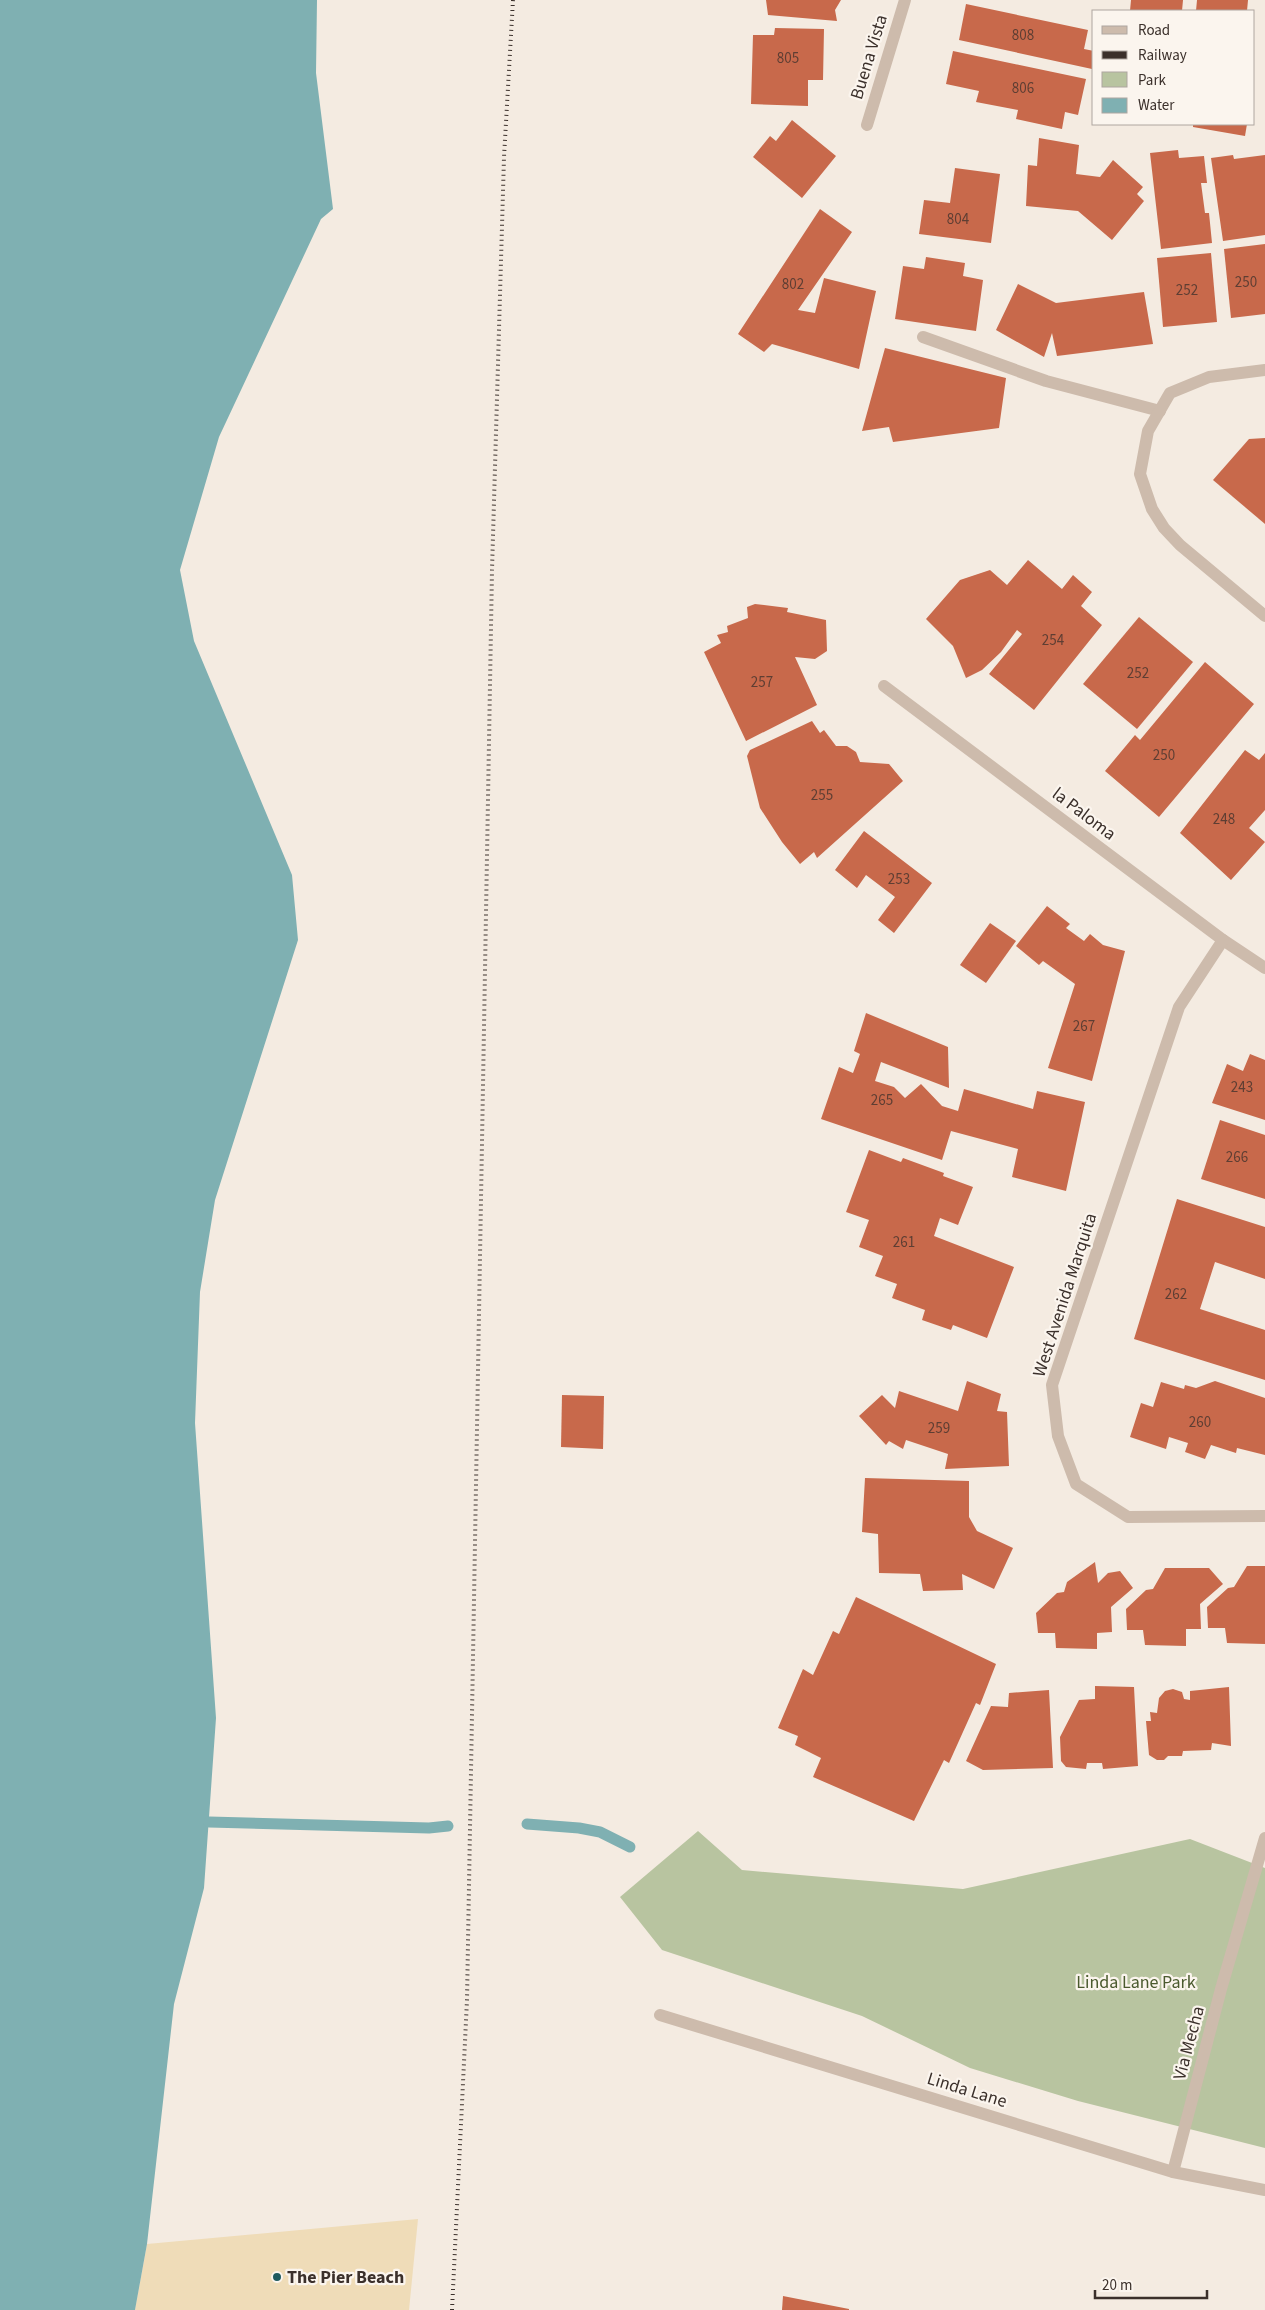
<svg xmlns="http://www.w3.org/2000/svg" width="1265" height="2310" viewBox="0 0 1265 2310" font-family="'Source Sans 3',sans-serif">
<style>
.green{fill:#b8c4a0}
.sand{fill:#efdcb8}
.water{fill:#7fb0b2}
.lines{fill:none;stroke-linecap:round;stroke-linejoin:round}
.stream{stroke:#7fb0b2;stroke-width:11}
.building{fill:#c8694b}
.service{stroke:#cdbbac;stroke-width:12}
.minor{stroke:#cdbbac;stroke-width:12}
.rail{stroke:#3b302b;stroke-width:4;stroke-dasharray:1 4;stroke-linecap:butt}
.poi-dot{fill:#1f5a5e;stroke:#fbf5ee;stroke-width:2}
.labels{text-anchor:middle;dominant-baseline:central;stroke-width:4.5;stroke-linejoin:round;paint-order:stroke}
.number-label{font-size:15px;fill:#5e3e33}
.street-label{font-size:18px;fill:#3b302b;stroke:#fbf5ee}
.park-label{font-size:18px;fill:#4a5a2e;stroke:#fbf5ee}
.poi-label{font-size:18px;font-weight:bold;fill:#3b302b;stroke:#fbf5ee;text-anchor:start}
</style>
<rect width="100%" height="100%" fill="#f4ebe1"/>
<polygon class="green" points="698,1831 742,1870 963,1889 1190,1839 1265,1868 1265,2148 1078,2101 970,2068 862,2016 662,1950 620,1897"/>
<polygon class="sand" points="418,2219 409,2310 135,2310 147,2244"/>
<polygon class="water" points="0,0 317,0 316,73 333,209 321,219 219,437 180,570 194,641 292,875 298,940 215,1200 200,1292 195,1423 216,1718 204,1888 174,2004 147,2244 135,2310 0,2310"/>
<g class="lines">
<g class="stream">
<polyline points="209,1822 429,1828 448,1826"/>
<polyline points="527,1824 579,1828 600,1832 630,1847"/>
</g>
</g>
<g class="building">
<polygon points="766,0 841,0 835,10 837,21 768,15"/>
<polygon points="1131,0 1183,0 1182,11 1130,11"/>
<polygon points="1197,0 1248,0 1247,11 1196,11"/>
<polygon points="966,4 1088,30 1084,49 1094,51 1092,69 959,40"/>
<polygon points="775,28 824,29 823,80 808,80 808,106 751,104 753,35 774,35"/>
<polygon points="953,51 1086,79 1078,115 1065,112 1062,129 1016,119 1018,110 976,102 979,91 946,84"/>
<polygon points="792,120 836,156 802,198 753,157 770,136 776,141"/>
<polygon points="1193,124 1247,124 1245,136 1193,127"/>
<polygon points="1039,138 1079,145 1076,174 1100,177 1113,160 1143,187 1137,194 1144,201 1112,240 1078,211 1026,206 1028,165 1037,166"/>
<polygon points="1178,150 1179,158 1204,156 1207,183 1201,183 1205,213 1209,213 1212,243 1161,249 1150,153"/>
<polygon points="1233,155 1234,159 1265,155 1265,235 1223,241 1211,158"/>
<polygon points="955,168 1000,174 991,243 919,234 924,200 950,203"/>
<polygon points="820,209 852,232 798,310 815,313 824,278 876,291 859,369 772,344 764,352 738,334"/>
<polygon points="1265,244 1265,314 1231,318 1224,249"/>
<polygon points="1211,253 1217,322 1163,327 1157,258"/>
<polygon points="926,257 965,263 963,276 983,280 976,331 895,319 903,266 924,269"/>
<polygon points="1018,284 1056,303 1144,292 1153,344 1057,356 1052,333 1044,357 996,330"/>
<polygon points="885,348 1006,378 999,428 893,442 889,427 862,431"/>
<polygon points="1265,438 1265,524 1213,480 1249,439"/>
<polygon points="1028,560 1062,589 1073,575 1092,592 1081,606 1102,625 1034,710 989,674 1022,634 1017,630 1001,652 982,670 966,678 953,646 926,619 960,580 990,570 1007,585"/>
<polygon points="755,604 788,608 787,612 826,620 827,651 815,659 795,657 817,705 746,741 704,652 721,643 717,635 728,632 727,626 748,618 747,607"/>
<polygon points="1139,617 1193,662 1137,729 1083,684"/>
<polygon points="1205,662 1254,704 1159,817 1105,771 1135,735 1140,740"/>
<polygon points="812,721 820,733 824,730 836,746 847,746 856,752 860,762 889,764 903,781 817,858 814,852 800,864 782,842 760,808 747,756 750,750"/>
<polygon points="1245,750 1259,760 1265,753 1265,810 1249,828 1265,842 1231,880 1180,833"/>
<polygon points="864,831 932,883 894,933 878,920 895,897 866,875 857,888 835,870"/>
<polygon points="1047,906 1070,924 1066,928 1084,941 1090,934 1103,945 1125,951 1092,1081 1048,1068 1075,984 1043,961 1039,965 1016,946"/>
<polygon points="990,923 1016,941 986,983 960,965"/>
<polygon points="866,1013 948,1047 949,1088 881,1062 875,1081 894,1087 905,1098 921,1084 942,1106 958,1111 964,1089 1033,1109 1037,1091 1085,1102 1066,1191 1012,1177 1018,1149 951,1131 942,1160 821,1119 839,1067 853,1073 860,1054 854,1051"/>
<polygon points="1250,1054 1265,1060 1265,1120 1212,1103 1227,1064 1243,1071"/>
<polygon points="1220,1120 1265,1135 1265,1199 1201,1179"/>
<polygon points="869,1150 901,1162 903,1158 944,1173 943,1176 973,1187 958,1225 940,1218 934,1236 1014,1267 987,1338 953,1325 951,1330 922,1320 925,1310 892,1298 897,1284 875,1276 883,1256 859,1247 869,1220 846,1212"/>
<polygon points="1177,1199 1265,1227 1265,1279 1215,1262 1200,1309 1265,1330 1265,1380 1134,1339"/>
<polygon points="967,1381 1001,1394 997,1411 1007,1412 1009,1466 945,1469 948,1454 906,1440 903,1449 889,1441 886,1445 859,1416 882,1395 895,1408 899,1391 958,1411"/>
<polygon points="1215,1381 1265,1398 1265,1455 1237,1448 1236,1453 1211,1445 1205,1459 1185,1452 1188,1443 1169,1437 1166,1449 1130,1437 1141,1403 1153,1407 1161,1382 1184,1389 1185,1385 1196,1388"/>
<polygon points="562,1395 604,1396 603,1449 561,1447"/>
<polygon points="865,1478 969,1481 969,1517 977,1531 1013,1548 994,1589 962,1574 963,1590 923,1591 920,1574 879,1573 878,1534 862,1532"/>
<polygon points="1095,1562 1098,1583 1108,1573 1120,1571 1133,1588 1111,1607 1112,1632 1097,1633 1097,1649 1056,1648 1055,1633 1038,1633 1036,1613 1057,1593 1064,1592 1067,1582"/>
<polygon points="1247,1566 1265,1566 1265,1644 1227,1643 1225,1628 1208,1628 1207,1607 1228,1588 1234,1587"/>
<polygon points="1165,1568 1209,1568 1223,1584 1200,1604 1201,1629 1186,1629 1186,1646 1145,1645 1143,1630 1127,1630 1126,1609 1146,1590 1153,1589"/>
<polygon points="856,1597 996,1664 980,1705 976,1703 949,1763 944,1760 914,1821 813,1777 821,1758 795,1745 798,1736 778,1728 803,1669 813,1675 833,1631 839,1634"/>
<polygon points="1095,1686 1134,1687 1138,1766 1103,1769 1102,1763 1087,1763 1086,1769 1066,1767 1061,1761 1060,1737 1079,1700 1095,1699"/>
<polygon points="1229,1687 1231,1746 1212,1743 1211,1750 1183,1751 1182,1756 1168,1756 1164,1760 1157,1760 1149,1755 1146,1721 1151,1721 1150,1712 1157,1713 1159,1698 1165,1691 1173,1689 1182,1692 1184,1699 1190,1700 1190,1691"/>
<polygon points="1049,1690 1053,1768 983,1770 966,1761 991,1706 1008,1707 1009,1693"/>
<polygon points="783,2296 849,2309 849,2310 782,2310"/>
</g>
<g class="lines">
<polyline class="service" points="923,337 1046,381 1160,411"/>
<g class="minor">
<polyline points="867,125 905,0"/>
<polyline points="1265,370 1209,377 1170,393 1148,431 1140,474 1152,509 1164,528 1180,545 1265,616"/>
<polyline points="884,686 1223,940 1265,968"/>
<polyline points="1223,940 1179,1007 1052,1385 1058,1436 1076,1484 1128,1517 1265,1516"/>
<polyline points="660,2015 1173,2172 1265,2190"/>
<polyline points="1173,2172 1221,1989 1265,1838"/>
</g>
<polyline class="rail" points="452,2310 467,2000 492,570 504,157 513,0"/>
</g>
<circle class="poi-dot" cx="277" cy="2277" r="5"/>
<g class="labels">
<g class="number-label">
<text x="1023" y="35">808</text>
<text x="788" y="58">805</text>
<text x="1023" y="88">806</text>
<text x="958" y="219">804</text>
<text x="1246" y="282">250</text>
<text x="793" y="284">802</text>
<text x="1187" y="290">252</text>
<text x="1053" y="640">254</text>
<text x="1138" y="673">252</text>
<text x="762" y="682">257</text>
<text x="1164" y="755">250</text>
<text x="822" y="795">255</text>
<text x="1224" y="819">248</text>
<text x="899" y="879">253</text>
<text x="1084" y="1026">267</text>
<text x="1242" y="1087">243</text>
<text x="882" y="1100">265</text>
<text x="1237" y="1157">266</text>
<text x="904" y="1242">261</text>
<text x="1176" y="1294">262</text>
<text x="1200" y="1422">260</text>
<text x="939" y="1428">259</text>
</g>
<g class="street-label">
<text transform="translate(869 57) rotate(-73)">Buena Vista</text>
<text transform="translate(1084 814) rotate(37)">la Paloma</text>
<text transform="translate(1065 1295) rotate(-72)">West Avenida Marquita</text>
<text transform="translate(1189 2043) rotate(-75)">Via Mecha</text>
<text transform="translate(967 2090) rotate(17)">Linda Lane</text>
</g>
<g class="park-label">
<text x="1136" y="1982">Linda Lane Park</text>
</g>
<g class="poi-label">
<text x="287" y="2277">The Pier Beach</text>
</g>
</g>
<rect x="1092" y="10" width="162" height="115" fill="#fbf5ee" stroke="#aea6a0"/>
<rect x="1102" y="26" width="25" height="8" fill="#cdbbac" stroke="#aea6a0"/>
<text x="1138" y="35" font-size="15" fill="#3b302b">Road</text>
<rect x="1102" y="51" width="25" height="8" fill="#3b302b" stroke="#aea6a0"/>
<text x="1138" y="60" font-size="15" fill="#3b302b">Railway</text>
<rect x="1102" y="72" width="25" height="15" fill="#b8c4a0" stroke="#aea6a0"/>
<text x="1138" y="85" font-size="15" fill="#3b302b">Park</text>
<rect x="1102" y="98" width="25" height="15" fill="#7fb0b2" stroke="#aea6a0"/>
<text x="1138" y="110" font-size="15" fill="#3b302b">Water</text>
<path d="M1095 2290v8h112v-8" fill="none" stroke="#3b302b" stroke-width="2.5"/>
<text x="1102" y="2290" font-size="15" fill="#3b302b" stroke="#fbf5ee" stroke-width="4" paint-order="stroke">20 m</text>
</svg>
